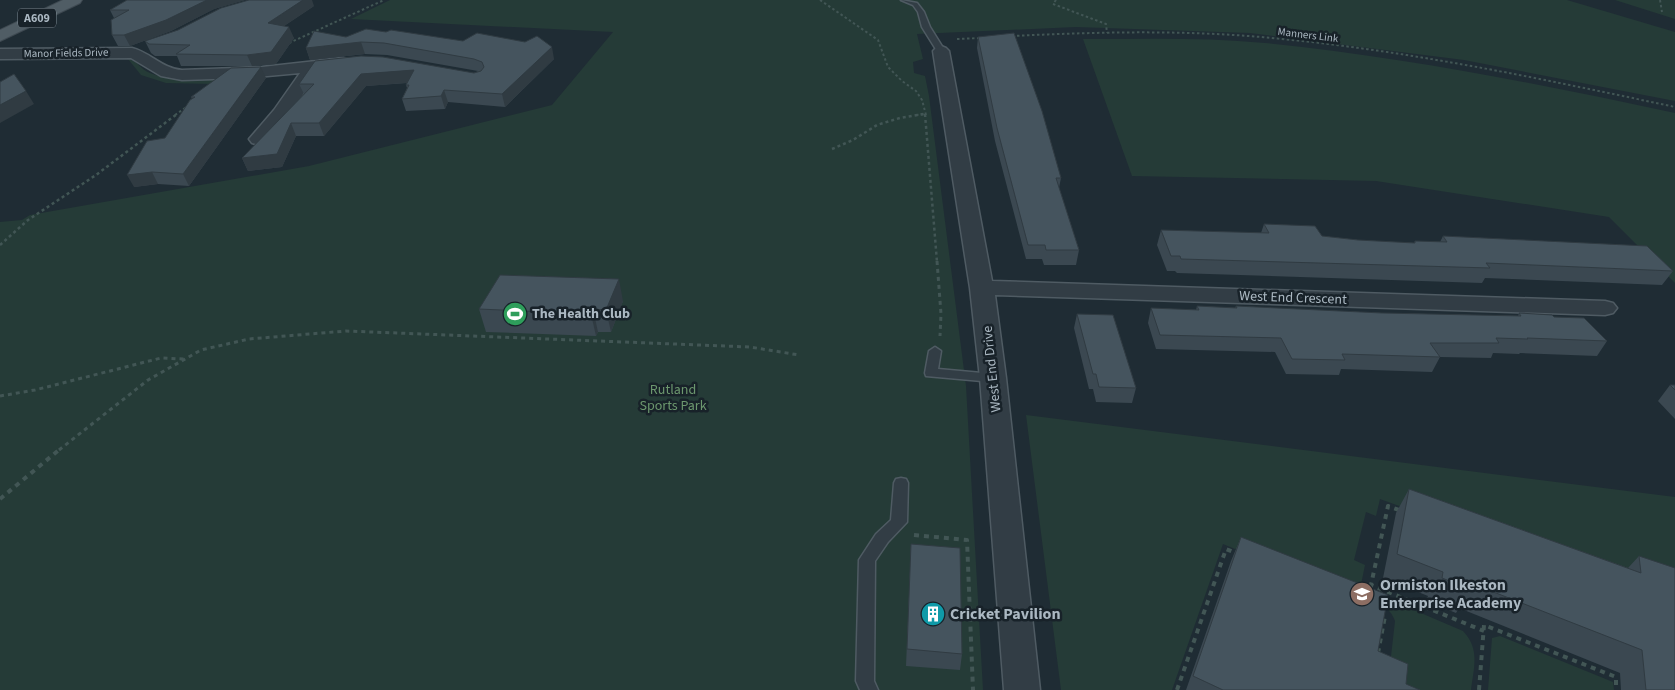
<svg xmlns="http://www.w3.org/2000/svg" width="1675" height="690" viewBox="0 0 1675 690" font-family="'Source Sans 3',sans-serif">
<style>
.green{fill:#253b37}
.lines{fill:none;stroke-linecap:round;stroke-linejoin:round}
.lane-casing{stroke:#4f5b63;stroke-width:3}
.street-casing{stroke:#4f5b63;stroke-width:3}
.primary-casing{stroke:#3e4951;stroke-width:2}
.path-far3{stroke:#425655;stroke-width:2;stroke-dasharray:2.5 2.5;stroke-linecap:butt}
.path-far2{stroke:#425655;stroke-width:2.5;stroke-dasharray:3 3;stroke-linecap:butt}
.path-far1{stroke:#425655;stroke-width:3;stroke-dasharray:4 4;stroke-linecap:butt}
.path{stroke:#425655;stroke-width:4;stroke-dasharray:5 5;stroke-linecap:butt}
.lane{fill:#323d45;fill-rule:evenodd}
.street{fill:#323d45;fill-rule:evenodd}
.primary{fill:#505d65;fill-rule:evenodd}
.wall{fill:#3b4851}
.shaded-wall{fill:#303b42}
.building{fill:#45545e;stroke:#303b42}
.labels{text-anchor:middle;dominant-baseline:central;stroke-width:5;stroke-linejoin:round;paint-order:stroke}
.far-street-label{font-size:11px;fill:#abb8c2;stroke:#182229}
.shield{fill:#182229;stroke:#7f8b94;stroke-width:1}
.shield-label{font-size:12px;font-weight:bold;fill:#abb8c2}
.street-label{font-size:14px;fill:#abb8c2;stroke:#182229}
.poi-label{font-size:14px;font-weight:bold;fill:#abb8c2;stroke:#182229;text-anchor:start}
.park-label{font-size:14px;fill:#6c976e;stroke:#182229}
.near-poi-label{font-size:16px;font-weight:bold;fill:#abb8c2;stroke:#182229;text-anchor:start}
</style>
<rect width="100%" height="100%" fill="#1f2c34"/>
<g class="green">
<polygon points="390,0 1567,0 1675,32 1675,101 1464,60 1250,33 1076,27 917,34 923,59 913,62 914,73 925,76 929,96 966,386 983,690 0,690 0,222 22,220 30,215 309,166 552,105 613,32 351,19"/>
<polygon points="1615,0 1675,0 1675,19"/>
<path d="M1083,39C1144,39 1205,37 1265,43C1403,57 1540,84 1675,113V283L1609,217L1376,181L1132,176Z"/>
<path d="M128,59C137,60 141,70 150,73C171,82 198,79 221,79L214,84L166,83L141,75Z"/>
<polygon points="1026,415 1675,497 1675,591 1559,564 1380,499 1376,516 1366,512 1354,560 1365,565 1358,599 1243,547 1235,549 1223,544 1172,690 1061,690"/>
<path d="M1374,593L1463,631C1480,649 1474,667 1471,690H1412L1401,682L1390,665L1395,621C1391,609 1383,606 1372,602Z"/>
<polygon points="1500,636 1613,682 1614,690 1488,690 1492,638"/>
</g>
<g class="lines">
<g class="lane-casing">
<g id="lane">
<polygon points="901,0 917,3 924,12 930,27 945,51 944,53 937,51 922,27 918,12 913,5"/>
<polygon points="935,347 941,351 938,369 993,374 1000,378 993,382 926,376 925,373 929,351"/>
<polygon points="901,478 906,479 908,483 907,522 888,542 875,561 874,681 878,690 860,690 856,681 859,560 876,534 891,520 894,483 896,479"/>
</g>
</g>
<g class="street-casing">
<g id="street">
<polygon points="941,46 946,48 949,51 992,281 1605,301 1613,303 1617,308 1613,313 1605,315 995,295 1006,378 1040,690 1004,690 980,378 970,288 933,51 936,48"/>
<path d="M132,48C151,53 163,69 182,70L262,67L343,58L349,60L351,63L349,66L318,71C308,86 278,136 263,143C259,145 256,144 252,143L249,139L274,110L300,73L246,78L182,80L161,76L131,58L0,59V49Z"/>
</g>
</g>
<g class="primary-casing">
<polygon id="primary" points="63,0 82,0 80,3 0,41 0,30"/>
</g>
<g class="path-far3">
<polyline points="820,0 878,40 888,67 902,81 916,91 922,100 926,115"/>
<polyline points="1056,0 1053,4 1106,24 1107,33"/>
<polyline points="1660,0 1662,12"/>
<path d="M1012,36C1095,32 1179,30 1261,37C1401,49 1538,78 1675,107"/>
<polyline points="957,39 981,38"/>
<polyline points="289,43 384,0"/>
<polyline points="175,115 188,106"/>
<polyline points="916,115 925,114"/>
</g>
<g class="path-far2">
<polyline points="925,114 937,262"/>
<polyline points="832,149 853,140 877,125 900,118 924,114"/>
<polyline points="0,245 28,220 96,175 177,114"/>
</g>
<g class="path-far1">
<polyline points="937,261 941,314 940,336"/>
<polyline points="0,396 35,390 161,358 184,359"/>
<polyline points="59,450 148,380 201,350 249,339 346,331 750,347 799,355"/>
</g>
<g class="path">
<polyline points="0,499 60,449"/>
<polyline points="1399,510 1388,506 1371,585 1484,631"/>
<polyline points="914,535 967,540 973,690"/>
<polyline points="970,611 984,612"/>
<polyline points="1378,653 1385,616 1382,615"/>
<polyline points="1177,690 1226,549 1236,553"/>
<polyline points="1479,690 1484,625 1616,677 1616,690"/>
</g>
<use href="#lane" class="lane"/>
<use href="#street" class="street"/>
<use href="#primary" class="primary"/>
</g>
<g class="wall">
<polygon points="127,0 245,0 214,9 171,31 130,46 118,46 112,35 114,18 110,10"/>
<polygon points="314,6 284,26 294,38 276,64 252,66 181,66 177,56 155,56 151,53 145,41"/>
<polygon points="386,32 554,59 505,107 448,102 445,109 406,111 402,99 407,88 406,85 407,83 366,86 324,136 296,136 282,167 248,171 242,158 304,94 299,84 474,73 478,71 387,55 365,54 310,60 306,48 346,37"/>
<polygon points="978,37 1061,178 1059,188 1079,250 1076,265 1044,265 1042,259 1026,259 995,141 977,48"/>
<polygon points="266,78 189,186 158,184 134,187 192,99 191,97"/>
<polygon points="1264,224 1322,236 1358,240 1414,243 1415,241 1440,242 1443,236 1673,271 1662,285 1485,278 1482,283 1177,273 1175,271 1167,271 1157,245 1161,230 1261,233"/>
<polygon points="623,301 611,332 598,332 596,336 486,332 479,309"/>
<polygon points="1197,306 1235,308 1236,306 1382,313 1518,316 1519,313 1554,317 1607,341 1597,356 1520,353 1519,354 1493,353 1491,358 1440,357 1432,372 1341,369 1339,375 1286,374 1275,352 1156,349 1148,323 1151,308 1196,310"/>
<polygon points="1077,314 1136,388 1132,403 1096,402 1093,389 1089,389 1074,328"/>
<polygon points="1670,385 1675,385 1675,419 1658,401"/>
<polygon points="1409,489 1628,568 1639,556 1675,690 1621,690 1620,673 1459,608 1456,613 1426,601 1428,596 1383,578 1396,513"/>
<polygon points="1241,537 1378,651 1406,684 1420,690 1186,690 1231,561"/>
<polygon points="911,544 962,654 960,670 906,666"/>
</g>
<g class="shaded-wall">
<polygon points="207,0 245,0 214,9 171,31 130,46 124,35"/>
<polygon points="303,0 312,0 314,6 272,34 268,23"/>
<polygon points="289,27 294,38 276,64 252,66 247,55"/>
<polygon points="361,42 365,54 310,60 306,48"/>
<polygon points="552,47 554,59 505,107 502,94"/>
<polygon points="261,67 266,78 189,186 183,174"/>
<polygon points="414,70 418,82 366,86 324,136 319,123 361,74"/>
<polygon points="444,90 448,102 445,109 441,96"/>
<polygon points="26,91 34,104 0,123 0,105"/>
<polygon points="291,123 296,136 282,167 248,171 242,158"/>
<polygon points="152,172 158,184 134,187 127,175"/>
<polygon points="619,279 623,301 611,332 606,310"/>
<polygon points="593,309 598,332 596,336 591,314"/>
</g>
<g class="building">
<polygon points="127,0 207,0 166,20 124,35 112,35 111,20 129,10 110,10"/>
<polygon points="249,0 303,0 268,23 289,27 271,52 247,55 176,54 190,45 149,44 145,41 178,30 221,8"/>
<polygon points="366,29 386,32 391,30 463,41 477,33 525,42 537,36 552,47 502,94 444,90 441,96 402,99 409,85 406,85 414,70 361,74 319,123 291,123 277,154 242,158 314,84 299,84 315,61 361,56 383,57 474,73 481,71 484,67 482,62 474,59 384,43 361,42 306,48 314,31 346,37"/>
<polygon points="1014,33 1042,111 1061,178 1056,178 1079,250 1046,250 1045,245 1028,245 997,128 978,37"/>
<polygon points="261,67 183,174 152,172 127,175 147,141 165,138 190,100 195,97 191,97 231,68"/>
<polygon points="14,74 26,91 0,105 0,82"/>
<polygon points="1264,224 1315,226 1322,236 1358,240 1415,243 1415,241 1447,242 1443,236 1647,246 1673,271 1486,263 1490,268 1181,259 1180,256 1171,256 1161,230 1269,233"/>
<polygon points="500,275 619,279 606,310 593,309 591,314 479,309"/>
<polygon points="1197,306 1237,308 1236,306 1382,313 1521,316 1519,313 1552,315 1554,317 1584,318 1607,341 1527,338 1528,339 1496,338 1499,343 1430,343 1440,357 1342,354 1345,360 1292,359 1281,338 1160,335 1151,308 1199,310"/>
<polygon points="1077,314 1113,315 1136,388 1099,387 1096,374 1093,374"/>
<polygon points="1670,385 1675,385 1675,390"/>
<polygon points="1409,489 1641,573 1639,556 1675,568 1675,690 1646,690 1642,650 1473,584 1472,590 1442,578 1443,572 1397,554"/>
<polygon points="1241,537 1388,595 1378,651 1408,664 1406,684 1420,690 1223,690 1193,676"/>
<polygon points="911,544 960,548 962,654 907,649"/>
</g>
<defs>
<g id="stadium-disc" transform="scale(1.25)"><circle r="9.5" fill="#2e9e5b" stroke="#182229"/><path d="M0-5a6.5 5 0 1 0 0 10a6.5 5 0 1 0 0-10ZM-3.5-1.8h7v3.6h-7Z" fill="#fff"/></g>
<g id="school-disc" transform="scale(1.25)"><circle r="9.5" fill="#8d6e63" stroke="#182229"/><path d="M0-5L7-2L0 1L-7-2ZM-4 1L0 2.5L4 1V4Q0 6-4 4Z" fill="#fff"/></g>
<g id="building-disc" transform="scale(1.25)"><circle r="9.5" fill="#0f9aa8" stroke="#182229"/><path d="M-4-6H4V6H1V3H-1V6H-4ZM-2.5-4.3h1.7v1.8h-1.7ZM.8-4.3h1.7v1.8H.8ZM-2.5-1h1.7V.8h-1.7ZM.8-1h1.7V.8H.8Z" fill="#fff"/></g>
</defs>
<g fill-rule="evenodd">
<use href="#stadium-disc" x="515" y="314"/>
<use href="#school-disc" x="1362" y="594"/>
<use href="#building-disc" x="933" y="614"/>
</g>
<g class="labels">
<g class="far-street-label">
<text transform="translate(1308 35) rotate(7)">Manners Link</text>
<text transform="translate(66 53) rotate(-1)">Manor Fields Drive</text>
</g>
<rect class="shield" x="18" y="8.5" width="38" height="19" rx="4"/>
<g class="shield-label">
<text x="37" y="18">A609</text>
</g>
<g class="street-label">
<text transform="translate(1293 298) rotate(2)">West End Crescent</text>
<text transform="translate(992 369) rotate(-96)">West End Drive</text>
</g>
<g class="poi-label">
<text x="532" y="314">The Health Club</text>
</g>
<g class="park-label">
<text x="673" y="390">Rutland<tspan x="673" dy="16">Sports Park</tspan></text>
</g>
<g class="near-poi-label">
<text x="1380" y="585">Ormiston Ilkeston<tspan x="1380" dy="18">Enterprise Academy</tspan></text>
<text x="950" y="614">Cricket Pavilion</text>
</g>
</g>
</svg>
